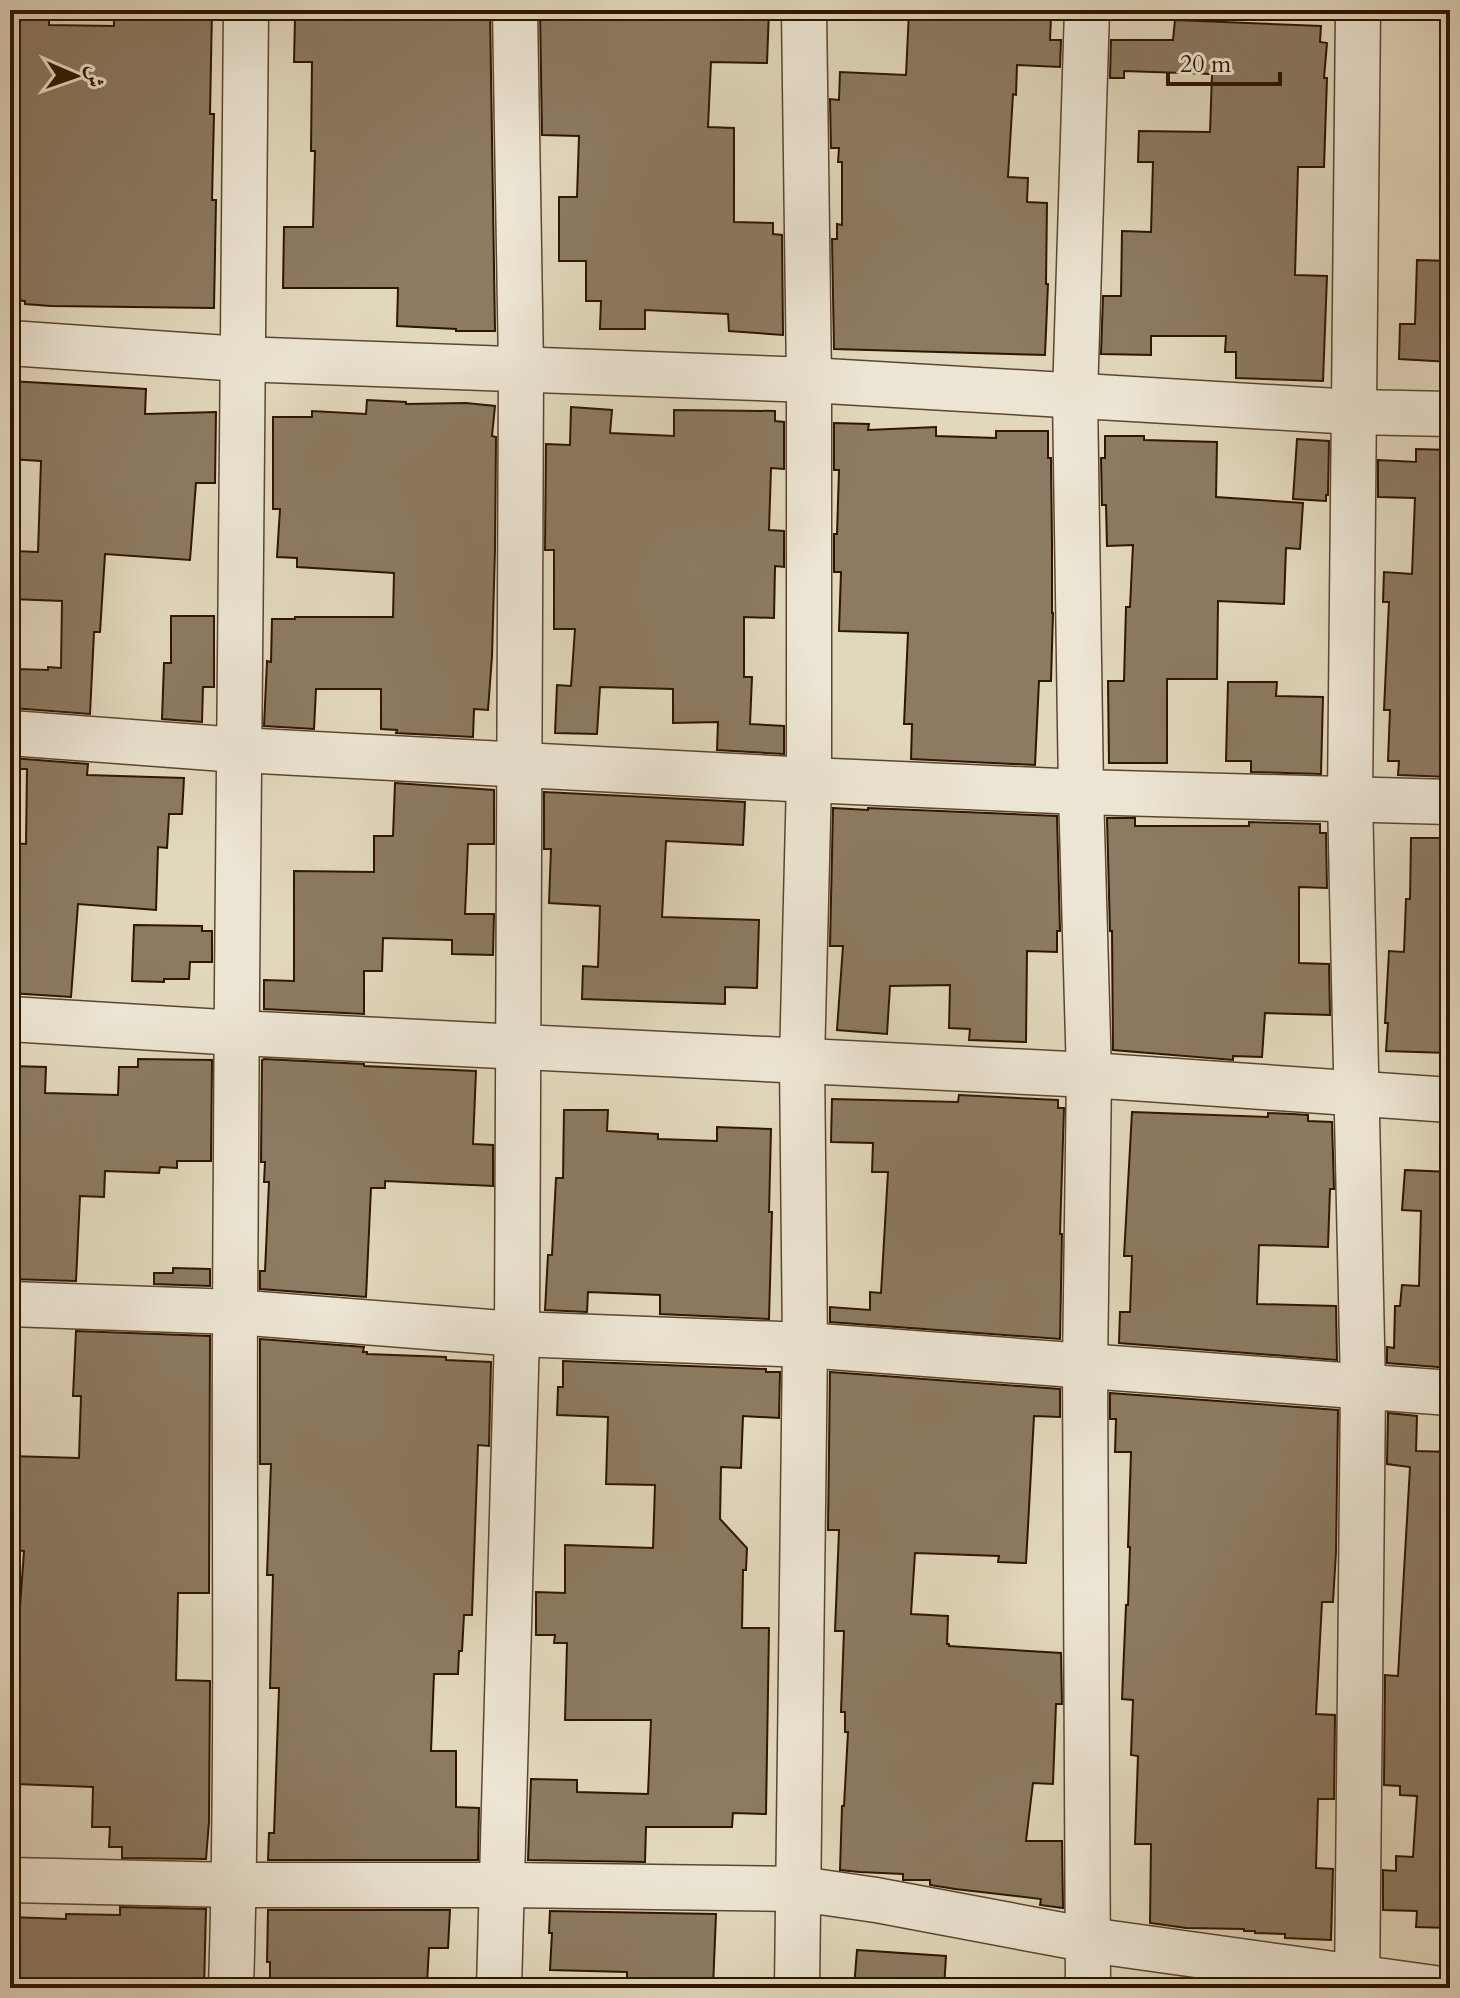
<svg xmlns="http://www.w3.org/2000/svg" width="1460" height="1998" viewBox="0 0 1460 1998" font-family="Cardo,Amiri,serif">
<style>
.building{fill:#8c7a62;stroke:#301500;stroke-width:2}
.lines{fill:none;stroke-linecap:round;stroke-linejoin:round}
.minor-casing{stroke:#5c462f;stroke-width:47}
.minor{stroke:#ece5d3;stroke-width:44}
</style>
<rect width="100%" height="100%" fill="#e1d7bc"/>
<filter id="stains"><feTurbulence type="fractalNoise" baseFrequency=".0025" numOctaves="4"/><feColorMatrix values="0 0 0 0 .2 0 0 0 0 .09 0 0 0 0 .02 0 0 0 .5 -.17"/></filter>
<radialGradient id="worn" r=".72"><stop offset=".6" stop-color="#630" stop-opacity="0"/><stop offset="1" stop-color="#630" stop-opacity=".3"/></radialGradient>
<g class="building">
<polygon points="114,10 212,10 210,114 214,114 212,200 216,200 214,308 51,306 25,304 25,301 10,300 10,164 13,164 14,96 10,96 10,11 49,12 49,25 114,26"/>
<polygon points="337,10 490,10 495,331 456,331 456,329 397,326 398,288 283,288 284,227 313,227 315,151 311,151 312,62 294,62 295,18 336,19"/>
<polygon points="540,10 769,10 767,63 711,62 708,127 734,128 734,222 773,223 773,234 782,235 783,335 729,331 728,314 645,310 645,329 600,329 601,301 586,301 586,261 559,261 559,197 577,197 579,136 542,135"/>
<polygon points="909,11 1051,17 1050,40 1061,40 1060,67 1017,65 1016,95 1013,94 1008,177 1028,178 1027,202 1047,203 1046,284 1048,284 1045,355 834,349 832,239 837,239 837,224 842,225 842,162 838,162 839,148 831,148 830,99 839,100 840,72 906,75"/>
<polygon points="1175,20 1321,26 1320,42 1327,43 1324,78 1327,78 1324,167 1298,167 1295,275 1327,276 1323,381 1236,378 1236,352 1225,352 1226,336 1151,336 1151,355 1101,354 1103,296 1121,296 1122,231 1151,232 1153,162 1138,162 1139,131 1210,132 1212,74 1124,71 1124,78 1110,78 1111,40 1173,40"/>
<polygon points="1417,260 1450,261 1450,362 1399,359 1400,324 1415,324"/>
<polygon points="10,381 146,389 145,414 216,412 215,483 196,483 190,560 105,554 100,632 94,632 90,714 12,708 14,707 16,669 48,670 48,667 61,668 62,601 12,599 14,551 38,552 41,461 10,459"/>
<polygon points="367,400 406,402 406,404 466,403 495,406 492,436 496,437 495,549 492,656 488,710 474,709 473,737 396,733 397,730 381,729 381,689 316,689 314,729 264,726 267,661 271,662 272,619 295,619 295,617 393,617 394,573 297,567 297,558 277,557 280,509 273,509 273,417 312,417 312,411 366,414"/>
<polygon points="571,407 612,410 610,433 674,436 674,410 775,411 775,421 784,422 784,469 771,468 769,530 784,531 784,567 775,566 774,618 744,617 744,677 752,677 750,724 784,726 784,754 717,750 718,722 673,723 673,689 600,687 597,734 555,733 557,685 571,686 575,629 554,629 554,550 545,550 546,444 570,445"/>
<polygon points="834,423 869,424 868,430 936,427 936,436 996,438 996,431 1048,431 1048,458 1051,458 1052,544 1052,613 1053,613 1051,681 1039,681 1035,765 911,759 912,724 904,724 908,633 839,631 841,572 834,572 834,534 837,534 839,470 834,470"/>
<polygon points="1105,436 1144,436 1144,440 1217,442 1216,497 1303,503 1300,549 1286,548 1284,604 1218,601 1217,679 1167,679 1167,763 1109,763 1108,681 1124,681 1126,607 1130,607 1133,545 1107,546 1106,505 1102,505 1101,458 1105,458"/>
<polygon points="1297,439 1329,441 1328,495 1326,495 1326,501 1293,499"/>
<polygon points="1416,449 1450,450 1450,777 1398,775 1399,761 1388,761 1390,710 1384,710 1389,602 1383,602 1384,572 1412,574 1415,498 1378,497 1378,460 1416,462"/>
<polygon points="171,616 214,616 214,687 203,687 202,722 162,719 164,663 171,663"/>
<polygon points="1228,682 1277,682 1276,696 1323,697 1321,774 1251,772 1251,761 1226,761"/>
<polygon points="11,758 88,764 87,775 184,778 182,814 169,814 167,848 158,847 156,910 78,904 71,997 10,993 16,916 10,916 10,843 26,844 27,769 10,769"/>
<polygon points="395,783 494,790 494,844 468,844 465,914 494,914 493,955 452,954 452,940 383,938 382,971 364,971 364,1014 264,1009 264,980 294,981 294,871 374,872 374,836 393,836"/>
<polygon points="544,792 745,802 743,845 666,841 662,917 759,920 757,988 725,987 725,1004 582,999 583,966 598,967 600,906 549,903 551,849 544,849"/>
<polygon points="833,808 868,810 868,808 1057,816 1060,931 1057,931 1057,952 1027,951 1026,1042 969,1040 970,1029 949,1028 950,985 890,986 887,1034 837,1030 843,946 830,946"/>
<polygon points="1107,818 1135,818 1135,826 1249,826 1249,822 1320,824 1320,833 1326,833 1327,888 1299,887 1299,963 1329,964 1330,1015 1265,1013 1262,1057 1233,1056 1233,1060 1113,1050 1112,931 1110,931"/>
<polygon points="1411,838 1450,838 1450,895 1448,895 1446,954 1450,954 1448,1053 1386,1051 1388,1023 1385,1023 1389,951 1404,952 1406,899 1410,899"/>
<polygon points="134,925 202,926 202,931 212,931 212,962 190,962 189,979 164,979 164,982 132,981"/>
<polygon points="138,1059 212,1060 211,1161 177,1161 177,1168 160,1167 159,1173 105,1171 104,1197 80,1196 76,1281 10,1279 10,1066 46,1067 45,1093 118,1095 119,1067 138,1067"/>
<polygon points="264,1059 364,1064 364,1066 476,1071 473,1144 493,1145 493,1186 385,1181 385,1188 371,1188 366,1297 260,1289 260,1271 265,1271 269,1182 264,1182 265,1162 261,1162 262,1060"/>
<polygon points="959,1095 1058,1100 1058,1108 1064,1108 1060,1234 1062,1234 1060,1339 830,1322 830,1307 870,1310 870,1292 881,1293 888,1172 872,1172 873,1143 831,1142 832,1099 958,1102"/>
<polygon points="564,1110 608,1110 607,1131 658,1134 658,1139 717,1141 717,1127 771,1129 769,1212 772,1212 769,1319 660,1314 660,1295 588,1292 587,1312 545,1310 548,1255 552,1255 556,1178 563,1178"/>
<polygon points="1132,1112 1268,1117 1268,1113 1292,1114 1308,1115 1308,1121 1332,1122 1334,1189 1330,1189 1328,1247 1259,1245 1257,1304 1336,1306 1337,1360 1119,1343 1120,1312 1130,1312 1132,1256 1124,1256"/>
<polygon points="1405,1170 1450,1172 1450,1368 1387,1363 1387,1347 1394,1348 1395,1306 1400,1306 1402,1285 1419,1286 1421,1211 1402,1210"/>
<polygon points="173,1268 210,1269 210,1286 154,1284 154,1273 173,1273"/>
<polygon points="76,1331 210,1336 209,1593 178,1593 176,1680 210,1681 209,1822 206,1859 122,1858 122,1847 109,1847 110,1827 92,1827 93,1787 16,1784 19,1703 18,1686 10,1686 10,1607 20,1607 24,1551 12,1550 14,1504 10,1504 10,1456 79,1458 81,1396 73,1396"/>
<polygon points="260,1339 364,1347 363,1352 367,1352 367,1354 446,1357 446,1360 491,1362 489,1446 478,1445 472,1615 464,1615 462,1651 459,1651 458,1674 434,1674 431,1751 456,1751 456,1807 479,1808 478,1860 268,1860 269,1833 274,1833 279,1688 270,1688 273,1575 267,1575 271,1464 260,1464"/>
<polygon points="563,1361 766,1369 766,1372 780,1372 779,1418 743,1416 741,1468 721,1467 720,1519 747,1548 746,1570 743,1570 742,1628 769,1628 766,1814 733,1813 732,1827 646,1827 645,1862 528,1860 531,1779 577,1780 577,1792 648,1794 651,1720 565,1720 567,1643 554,1643 555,1635 536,1635 536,1592 565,1593 565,1545 653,1548 655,1485 606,1484 608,1417 557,1415 558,1387 563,1387"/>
<polygon points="830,1372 1060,1389 1060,1417 1034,1416 1026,1563 998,1562 999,1556 915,1553 911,1614 948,1616 947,1644 949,1644 949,1646 1061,1653 1062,1704 1056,1704 1053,1784 1033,1783 1026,1841 1062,1841 1063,1908 1040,1905 1041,1899 955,1889 930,1885 930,1880 903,1880 903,1874 860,1872 840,1870 842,1806 844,1806 848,1732 845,1732 845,1712 841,1712 844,1631 835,1631 839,1530 828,1530"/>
<polygon points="1110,1393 1338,1410 1336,1552 1333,1602 1322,1602 1316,1714 1335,1715 1334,1799 1318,1799 1316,1868 1333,1869 1331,1940 1285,1938 1285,1934 1255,1933 1255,1931 1244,1931 1244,1929 1186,1928 1150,1923 1151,1844 1135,1844 1138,1756 1131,1755 1133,1700 1122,1699 1126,1605 1128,1605 1130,1547 1128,1547 1131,1452 1115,1452 1116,1419 1110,1419"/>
<polygon points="1388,1413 1417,1416 1416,1451 1450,1452 1447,1538 1450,1538 1450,1928 1416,1927 1417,1911 1383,1910 1383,1870 1396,1871 1396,1856 1413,1857 1417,1796 1400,1795 1400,1786 1384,1785 1385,1675 1398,1676 1410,1467 1387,1464"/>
<polygon points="120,1907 206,1909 204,1988 18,1988 19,1957 10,1957 10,1917 66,1919 66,1914 120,1915"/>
<polygon points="268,1910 450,1910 448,1948 429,1948 427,1983 410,1983 409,1988 270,1988 270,1962 267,1962"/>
<polygon points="550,1911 716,1914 713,1988 627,1988 627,1972 550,1970 552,1933 549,1933"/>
<polygon points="857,1950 946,1956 944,1988 854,1988"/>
</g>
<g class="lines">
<g class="minor-casing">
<g id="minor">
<polyline points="1087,10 1075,396 1081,792 1089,1075 1085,1367 1088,1988"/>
<polyline points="10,343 241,359 809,380 1354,412 1450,414"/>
<polyline points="10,733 238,750 809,780 1081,792 1450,802"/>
<polyline points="10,1019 238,1033 1089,1075 1450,1100"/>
<polyline points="10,1304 235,1312 517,1334 805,1345 1450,1393"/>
<polyline points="10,1880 234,1885 503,1885 800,1889 876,1900 1089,1940 1434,1988"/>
<path d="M231,1988C238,1763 234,1537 235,1312C238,878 239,444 246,10"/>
<polyline points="499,1988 517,1334 521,368 515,10"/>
<polyline points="797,1988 805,1345 802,1061 809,780 809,380 804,10"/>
<polyline points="1357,1988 1363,1388 1350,798 1358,10"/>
</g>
</g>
<use href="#minor" class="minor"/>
</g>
<rect width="1460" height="1998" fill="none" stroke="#e1d7bc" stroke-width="40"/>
<rect x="12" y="12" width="1436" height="1974" fill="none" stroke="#301500" stroke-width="4"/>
<rect x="20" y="20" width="1420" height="1958" fill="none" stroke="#301500" stroke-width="2"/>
<g transform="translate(76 76) rotate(92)" stroke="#ece5d3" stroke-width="6" paint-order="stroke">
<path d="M0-6L14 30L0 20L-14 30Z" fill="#301500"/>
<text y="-12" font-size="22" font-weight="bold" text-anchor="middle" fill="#301500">ش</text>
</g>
<path d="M1168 72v12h112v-12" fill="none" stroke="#301500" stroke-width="4"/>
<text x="1180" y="72" font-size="24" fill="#301500" stroke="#ece5d3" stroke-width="6" paint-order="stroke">20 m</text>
<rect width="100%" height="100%" filter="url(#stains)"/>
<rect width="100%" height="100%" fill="url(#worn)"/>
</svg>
